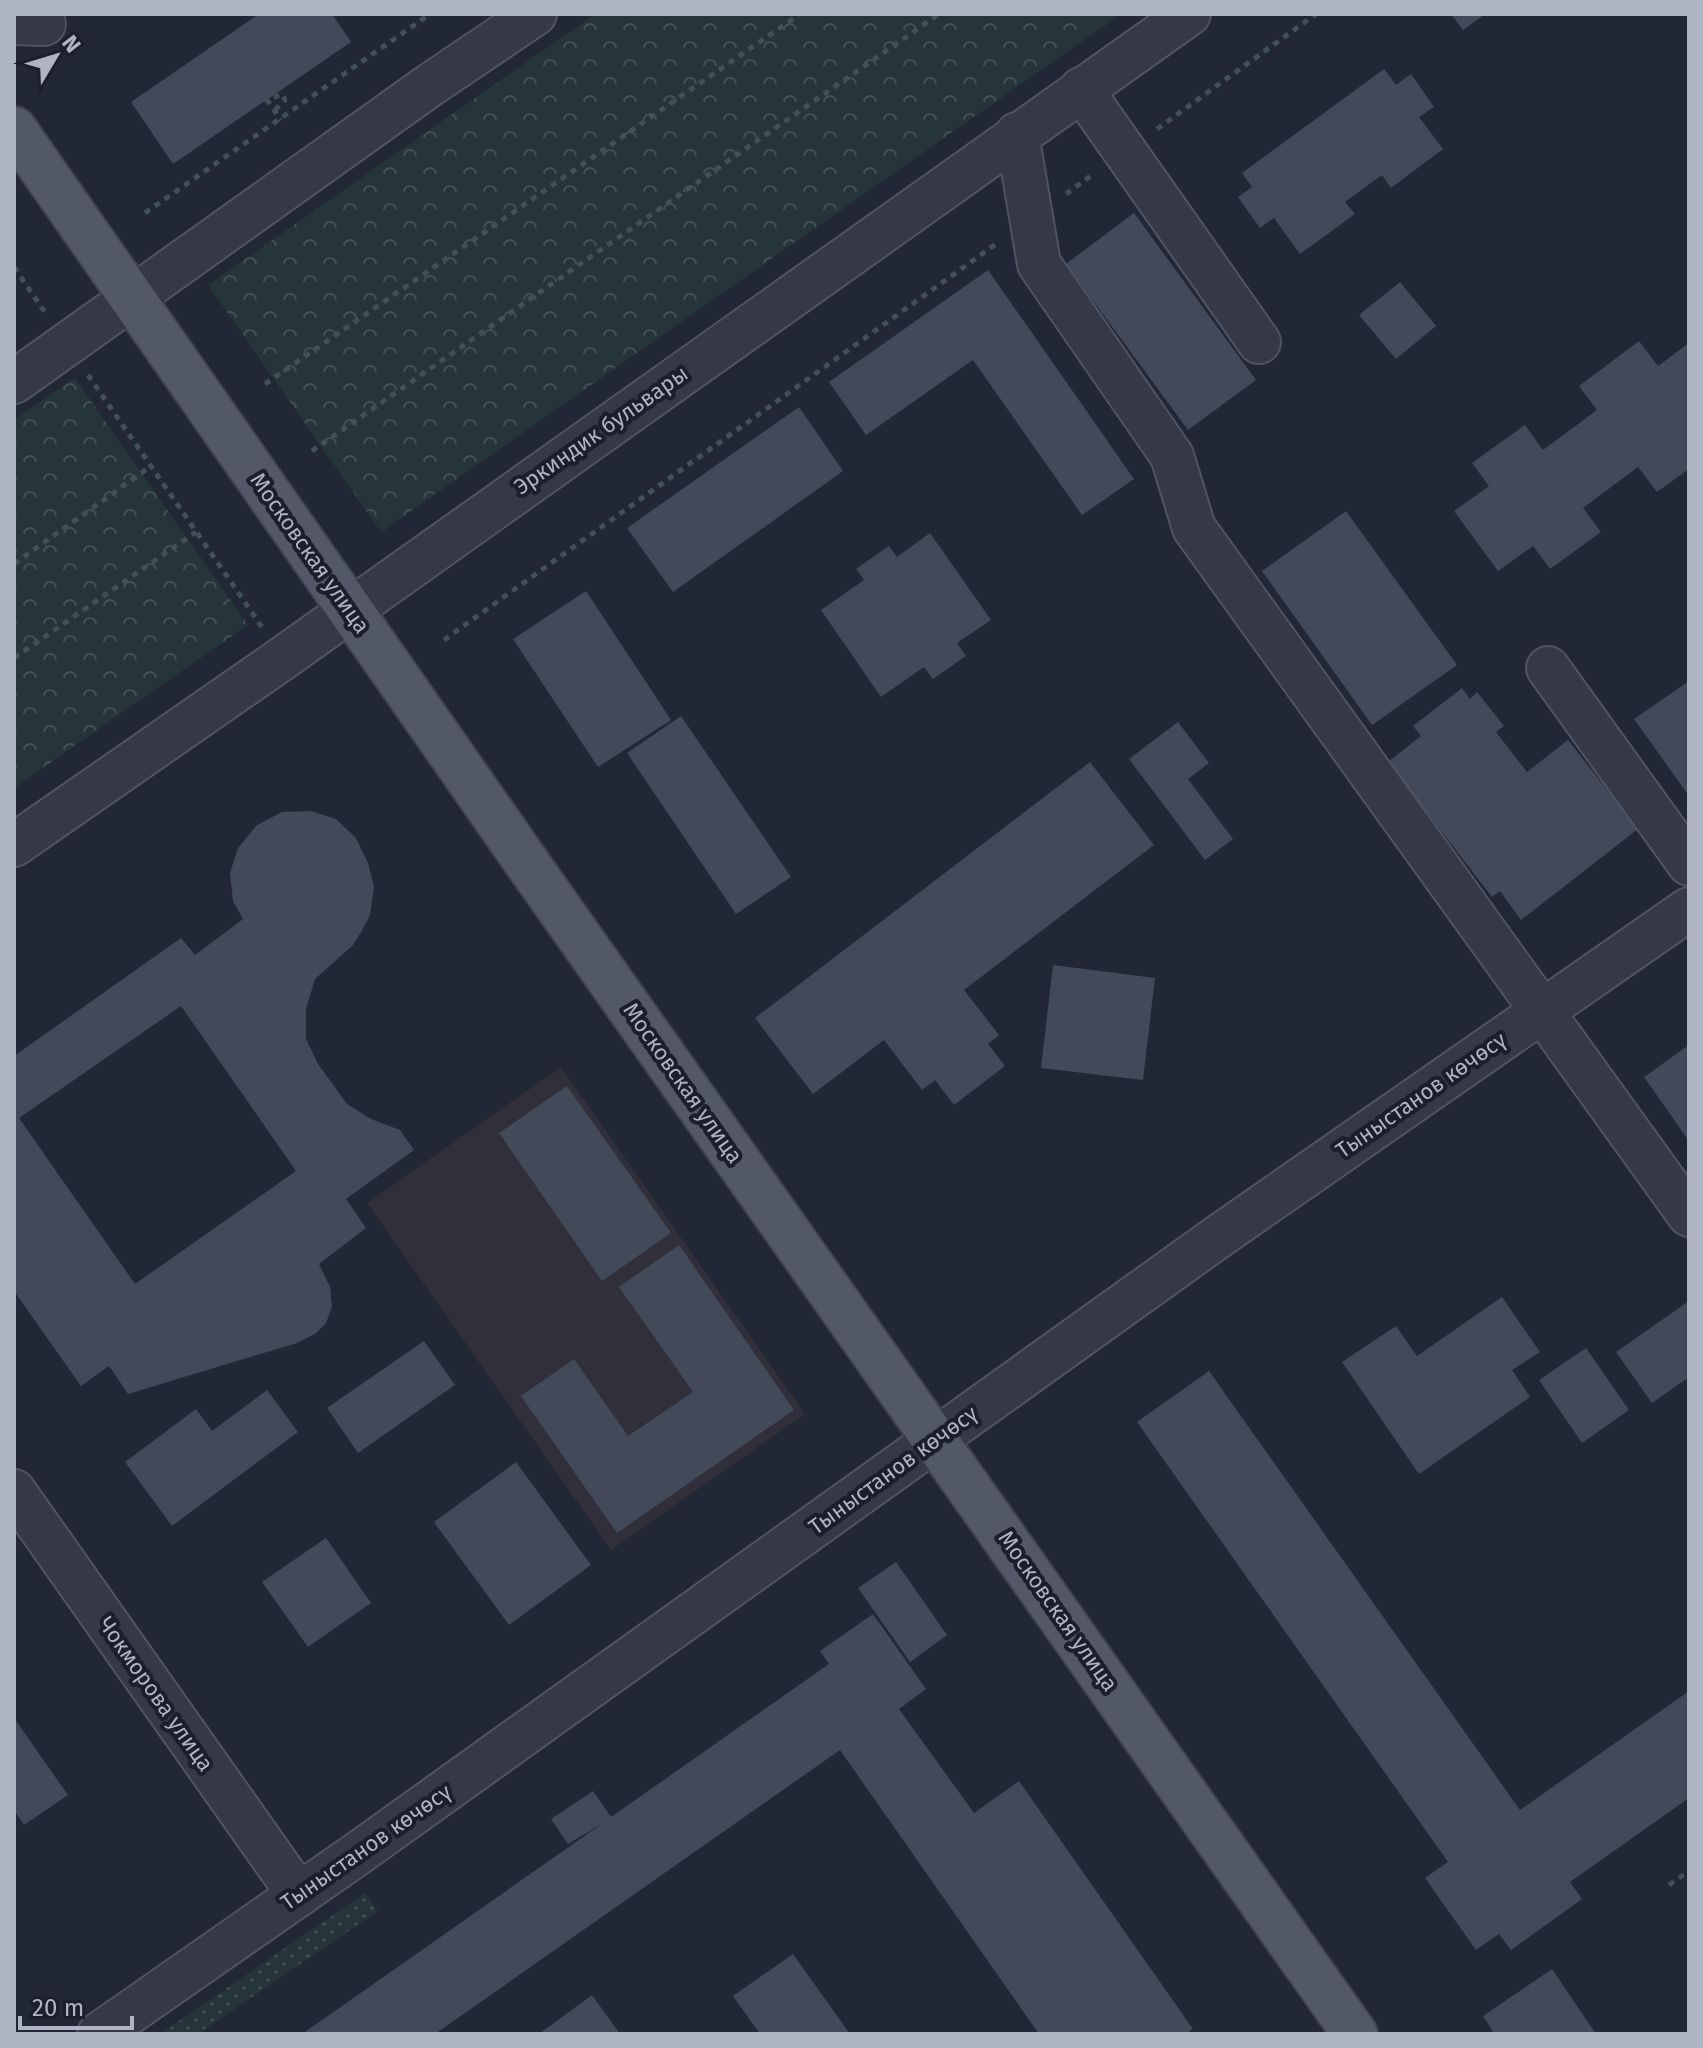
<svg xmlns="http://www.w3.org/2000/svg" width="1703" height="2048" viewBox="0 0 1703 2048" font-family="'Fira Sans',sans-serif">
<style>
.medical{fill:#312f3a}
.grass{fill:url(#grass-dots)}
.park{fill:url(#park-crowns)}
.building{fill:#424a59;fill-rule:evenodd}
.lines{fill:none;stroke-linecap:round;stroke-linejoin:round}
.minor-casing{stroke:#4f5460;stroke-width:46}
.major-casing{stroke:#3e424f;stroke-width:48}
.path{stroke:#425155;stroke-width:5;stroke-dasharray:6 6;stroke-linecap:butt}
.minor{stroke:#343945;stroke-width:42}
.major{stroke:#525865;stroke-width:44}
.labels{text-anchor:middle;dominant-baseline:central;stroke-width:8;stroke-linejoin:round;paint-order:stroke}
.street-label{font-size:22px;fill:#aeb4c2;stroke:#1a1f2a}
</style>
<defs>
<pattern id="grass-dots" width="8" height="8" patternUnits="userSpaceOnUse" patternTransform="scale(2)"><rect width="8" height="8" fill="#263539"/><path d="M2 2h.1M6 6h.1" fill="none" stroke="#435054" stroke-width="1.8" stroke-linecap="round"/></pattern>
<pattern id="park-crowns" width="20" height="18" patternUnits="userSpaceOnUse" patternTransform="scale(2)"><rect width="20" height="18" fill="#263539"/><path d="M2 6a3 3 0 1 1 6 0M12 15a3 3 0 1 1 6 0" fill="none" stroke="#435054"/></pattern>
</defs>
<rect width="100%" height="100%" fill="#212735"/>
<polygon class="medical" points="561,1067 805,1414 611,1550 367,1203"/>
<polygon class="grass" points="365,1893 378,1911 198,2034 160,2034"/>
<g class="park">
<polygon points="595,14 1121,14 381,532 208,285"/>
<polygon points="75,378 248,625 14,788 14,420"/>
</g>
<g class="building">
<polygon points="259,14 332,14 351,42 173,164 131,102"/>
<polygon points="1451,14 1485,14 1463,30"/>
<polygon points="1384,69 1396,85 1411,74 1434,107 1419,117 1443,149 1391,188 1382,175 1345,202 1355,214 1300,254 1274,218 1260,228 1238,197 1252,187 1242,173"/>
<polygon points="1134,213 1256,380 1188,430 1066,264"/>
<polygon points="988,270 1134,479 1082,515 973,360 866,435 829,382"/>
<polygon points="1400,282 1436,326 1396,359 1359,315"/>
<polygon points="1639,341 1658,366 1689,343 1689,469 1657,492 1638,467 1583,508 1601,532 1550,569 1533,546 1498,571 1454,511 1489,486 1472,463 1525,425 1543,450 1597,410 1579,386"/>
<polygon points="799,407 843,471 673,592 627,528"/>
<polygon points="1346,511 1457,665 1372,725 1262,571"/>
<polygon points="930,533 991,620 957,643 966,656 933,679 924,667 881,697 821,610 864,580 856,569 889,546 897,557"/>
<polygon points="586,591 671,720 598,767 513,639"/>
<polygon points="1689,681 1689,796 1634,719"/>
<polygon points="1462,688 1470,699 1477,692 1504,726 1496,732 1527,772 1568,740 1638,829 1521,920 1500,891 1492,897 1388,762 1421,736 1413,726"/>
<polygon points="681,716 791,877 736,914 627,753"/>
<polygon points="1178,722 1209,763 1188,779 1233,839 1205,860 1129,759"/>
<polygon points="1090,762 1154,845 964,990 999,1035 988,1044 1005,1066 954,1105 935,1080 922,1090 884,1040 813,1094 755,1018"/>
<path d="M311,811L336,819L356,838L368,863L374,886L370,915L361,932L353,945L315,979L306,1009V1039L318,1064L347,1104L371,1119L400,1130L414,1150L346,1199L366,1228L319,1264L330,1287L332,1307L326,1323L316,1333L297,1343L128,1394L109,1366L81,1386L14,1291V1056L181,938L195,955L243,919L233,901L230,873L238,848L257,825L282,812ZM181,1006L296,1171L135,1284L19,1118Z"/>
<polygon points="1053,965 1155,978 1143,1080 1041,1068"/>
<polygon points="1689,1045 1689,1141 1644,1077"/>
<polygon points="567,1086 671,1233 602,1281 499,1133"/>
<polygon points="679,1245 794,1410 617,1533 521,1396 574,1359 628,1436 693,1392 619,1287"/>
<polygon points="1502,1297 1540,1352 1512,1370 1530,1397 1419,1474 1342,1362 1396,1326 1417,1356"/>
<polygon points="1689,1301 1689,1377 1652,1403 1616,1352"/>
<polygon points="424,1341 455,1385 358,1453 327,1408"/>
<polygon points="1586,1348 1629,1410 1582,1443 1539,1380"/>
<polygon points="1209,1371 1520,1810 1689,1691 1689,1798 1570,1882 1582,1899 1511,1950 1499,1934 1476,1950 1425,1878 1448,1862 1137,1422"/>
<polygon points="267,1390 298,1432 172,1526 125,1462 196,1409 212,1431"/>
<polygon points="516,1462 591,1565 509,1625 434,1522"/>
<polygon points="326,1538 371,1603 308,1647 262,1582"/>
<polygon points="896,1562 947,1635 910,1662 858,1588"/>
<polygon points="873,1614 926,1689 899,1709 974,1813 1019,1781 1193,2029 1185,2034 1039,2034 840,1750 435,2034 302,2034 603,1823 568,1844 551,1819 593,1791 611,1817 829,1664 820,1651"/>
<polygon points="14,1718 68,1795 24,1825 14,1810"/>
<polygon points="793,1954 850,2034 760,2034 733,1996"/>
<polygon points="1552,1969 1596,2034 1489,2034 1493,2031 1483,2016"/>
<polygon points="592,1995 620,2034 539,2034"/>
</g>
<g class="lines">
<g class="minor-casing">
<g id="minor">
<polyline points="14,23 44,24"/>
<polyline points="1081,89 1259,342"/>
<polyline points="1017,134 1039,264 1172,456 1194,528 1689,1215"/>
<polyline points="14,382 430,85 535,14"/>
<polyline points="1548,668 1689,864"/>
<polyline points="14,845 283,658 1189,14"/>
<polyline points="14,1491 299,1895"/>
<polyline points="99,2034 357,1854 1222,1234 1689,909"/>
</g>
</g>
<g class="major-casing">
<polyline id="major" points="14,129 532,870 1355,2034"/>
</g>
<g class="path">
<polyline points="275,110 285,100 282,94 267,100 281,120"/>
<polyline points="1157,129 1316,14"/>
<polyline points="1066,194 1093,174"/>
<polyline points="145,213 430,14"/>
<polyline points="14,267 46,314"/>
<polyline points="88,375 262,627"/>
<polyline points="265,384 800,14"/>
<polyline points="312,451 939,14"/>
<polyline points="14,564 151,466"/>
<polyline points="444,640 996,244"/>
<polyline points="14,658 196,532"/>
<polyline points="1669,1885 1689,1871"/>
</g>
<use href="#minor" class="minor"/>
<use href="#major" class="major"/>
</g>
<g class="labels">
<g class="street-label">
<text transform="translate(601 430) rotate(-35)">Эркиндик бульвары</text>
<text transform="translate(310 553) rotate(55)">Московская улица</text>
<text transform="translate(683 1083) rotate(55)">Московская улица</text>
<text transform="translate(1421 1095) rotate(-35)">Тыныстанов көчөсү</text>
<text transform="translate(893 1470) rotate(-36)">Тыныстанов көчөсү</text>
<text transform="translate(1058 1611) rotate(55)">Московская улица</text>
<text transform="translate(156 1694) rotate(55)">Чокморова улица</text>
<text transform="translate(366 1847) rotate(-35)">Тыныстанов көчөсү</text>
</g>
</g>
<rect width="1703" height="2048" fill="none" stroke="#aeb4c2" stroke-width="32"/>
<g transform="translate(56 56) rotate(52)" stroke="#1a1f2a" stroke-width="6" paint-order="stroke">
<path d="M0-6L14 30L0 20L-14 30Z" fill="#aeb4c2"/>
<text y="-12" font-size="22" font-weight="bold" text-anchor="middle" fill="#aeb4c2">N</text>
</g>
<path d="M20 2016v12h112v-12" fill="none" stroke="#aeb4c2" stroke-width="4"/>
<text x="32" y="2016" font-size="24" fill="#aeb4c2" stroke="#1a1f2a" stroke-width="6" paint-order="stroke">20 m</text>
</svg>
